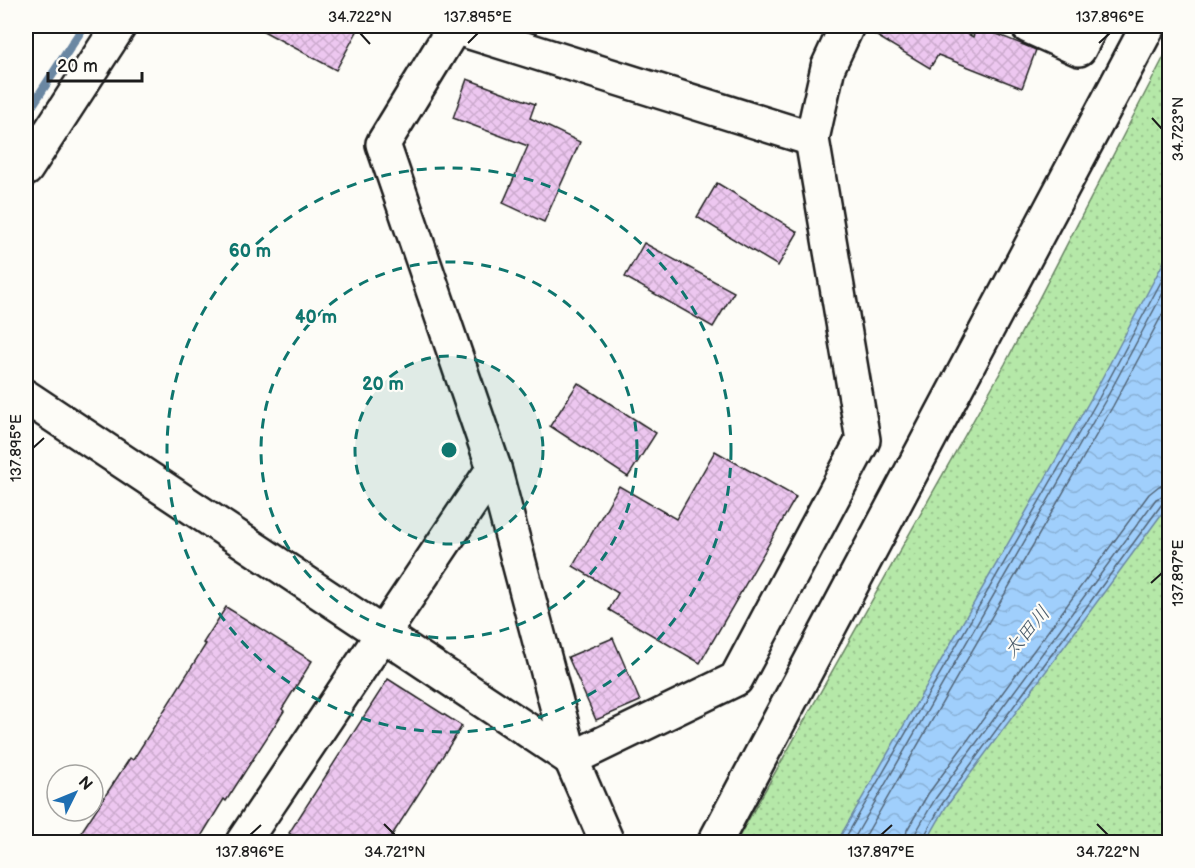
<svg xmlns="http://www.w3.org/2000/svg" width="1195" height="868" viewBox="0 0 1195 868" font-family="'Balsamiq Sans','Klee One',sans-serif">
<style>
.grass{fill:url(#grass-dots);stroke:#688262;stroke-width:1.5}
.water{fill:url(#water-waves);stroke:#6b87a2;stroke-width:1.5}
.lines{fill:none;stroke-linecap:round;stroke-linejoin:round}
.shore{stroke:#516476;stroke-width:1.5}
.stream{stroke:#6b87a2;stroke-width:9}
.building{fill:url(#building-cross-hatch);stroke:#1c1c1c;stroke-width:1.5}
.minor-casing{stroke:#1c1c1c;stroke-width:38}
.minor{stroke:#fdfcf7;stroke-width:33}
.ticks{fill:none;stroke:#1c1c1c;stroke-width:2}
.ring{fill:none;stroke:#0f766e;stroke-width:3;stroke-dasharray:10 8}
.labels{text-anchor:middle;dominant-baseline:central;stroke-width:4.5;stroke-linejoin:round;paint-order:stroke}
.water-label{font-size:20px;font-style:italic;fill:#4a5b6a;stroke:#fdfcf7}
.centre{fill:#0f766e;stroke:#fdfcf7;stroke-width:3}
.ring-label{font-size:18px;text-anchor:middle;font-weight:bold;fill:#0f766e;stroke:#fdfcf7;stroke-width:4.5;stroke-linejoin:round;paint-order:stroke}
.neatline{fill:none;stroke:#1c1c1c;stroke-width:2}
.ticks-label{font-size:15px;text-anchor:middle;fill:#1c1c1c}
</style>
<defs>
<pattern id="grass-dots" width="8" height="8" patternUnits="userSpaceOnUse" patternTransform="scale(1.5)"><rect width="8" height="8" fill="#b5e8a8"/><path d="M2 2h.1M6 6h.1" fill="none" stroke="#9bc690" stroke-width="1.8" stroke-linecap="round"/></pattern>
<pattern id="water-waves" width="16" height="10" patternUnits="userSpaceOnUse" patternTransform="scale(1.5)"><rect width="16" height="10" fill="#a0cffc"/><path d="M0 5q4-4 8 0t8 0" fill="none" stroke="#89b1d7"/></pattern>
<pattern id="building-cross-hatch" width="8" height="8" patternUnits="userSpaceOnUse" patternTransform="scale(1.5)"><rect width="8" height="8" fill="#edc7f0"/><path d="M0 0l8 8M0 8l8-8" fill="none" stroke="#cbaacd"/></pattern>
</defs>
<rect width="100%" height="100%" fill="#fdfcf7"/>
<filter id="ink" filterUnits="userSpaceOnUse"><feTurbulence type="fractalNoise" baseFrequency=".0167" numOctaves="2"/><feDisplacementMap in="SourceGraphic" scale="12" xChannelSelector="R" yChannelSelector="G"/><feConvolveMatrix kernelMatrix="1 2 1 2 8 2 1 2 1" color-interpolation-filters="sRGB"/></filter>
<g filter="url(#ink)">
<polygon class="grass" points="1169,47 1169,842 736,842 1005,364"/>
<polygon class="water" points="1169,252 1169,504 946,807 926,842 837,842 1093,395"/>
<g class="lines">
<g class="shore">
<polyline points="843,842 1099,398 1170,265"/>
<polyline points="852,842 1105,401 1170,280"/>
<polyline points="862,842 1113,406 1170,300"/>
<polyline points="905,842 907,830 928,794 1149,494 1159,486 1170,484"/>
<polyline points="914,842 915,834 935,799 1156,499 1170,493"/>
<polyline points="921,842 942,804 1162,504 1170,501"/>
</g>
<polyline class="stream" points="26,115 84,26"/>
</g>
<g class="building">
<polygon points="254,26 360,26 336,70"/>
<polygon points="866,26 953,26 973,37 977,26 1036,50 1022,88 938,55 930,68 865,29"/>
<polygon points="467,79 535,104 530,118 580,142 544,222 503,203 528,146 453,118"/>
<polygon points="717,183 798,232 778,266 697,217"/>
<polygon points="644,243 734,292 713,327 625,277"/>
<polygon points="578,383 656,433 628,477 550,426"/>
<polygon points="715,451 796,497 700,663 609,610 618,593 573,566 619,486 676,519"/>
<polygon points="226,607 312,661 282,709 284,711 226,801 224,799 197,843 74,843 130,758 133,760 206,644 203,643"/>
<polygon points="613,638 640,701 596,720 568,657"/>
<polygon points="388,679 462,726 387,843 304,843 289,833"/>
</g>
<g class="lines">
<g class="minor-casing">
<g id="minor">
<polyline points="451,26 812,139"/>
<polyline points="455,26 383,144 494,468 571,759 607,842"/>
<polyline points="1028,26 1079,49 1091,26"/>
<polyline points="26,169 119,26"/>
<polyline points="26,397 571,759 736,679 863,440 812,139 828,67 847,26"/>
<polyline points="243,842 494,468"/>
<polyline points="715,842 1148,26"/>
</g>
</g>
<use href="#minor" class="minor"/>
</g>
</g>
<path class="ticks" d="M360,33L370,44M468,43L478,33M1099,43L1110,33M1152,118L1162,129M33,448L44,438M1151,583L1162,573M384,824L395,835M1097,824L1108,835M250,835L261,825M881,835L892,825"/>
<circle cx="449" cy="450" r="94" fill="#0f766e" fill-opacity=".12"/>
<g class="ring">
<circle cx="449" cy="450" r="94"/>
<circle cx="449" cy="450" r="188"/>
<circle cx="449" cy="450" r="282"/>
</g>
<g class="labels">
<g class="water-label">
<text transform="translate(1027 632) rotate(-50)">太田川</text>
</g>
</g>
<circle cx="449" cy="450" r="9" class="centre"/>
<g class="ring-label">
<text x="250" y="257">60 m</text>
<text x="316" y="323">40 m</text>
<text x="383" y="390">20 m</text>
</g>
<rect width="1195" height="868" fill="none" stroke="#fdfcf7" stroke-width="66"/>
<g transform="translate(75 793) rotate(47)"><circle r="28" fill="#fdfcf7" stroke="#a3a29f" stroke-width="1.5"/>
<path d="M0-4.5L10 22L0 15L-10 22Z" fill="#1f6fb2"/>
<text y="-9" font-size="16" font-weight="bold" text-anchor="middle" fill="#1c1c1c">N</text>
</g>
<path d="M48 72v9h94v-9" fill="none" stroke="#1c1c1c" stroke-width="3"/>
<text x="57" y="72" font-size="18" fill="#1c1c1c" stroke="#fdfcf7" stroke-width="4.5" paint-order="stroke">20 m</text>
<rect x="33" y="33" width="1129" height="802" class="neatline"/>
<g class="ticks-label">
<text x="360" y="22">34.722°N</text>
<text x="478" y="22">137.895°E</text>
<text x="1110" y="22">137.896°E</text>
<text transform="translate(1178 129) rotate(-90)" y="5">34.723°N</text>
<text transform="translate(16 448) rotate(-90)" y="5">137.895°E</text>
<text transform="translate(1178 573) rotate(-90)" y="5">137.897°E</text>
<text x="250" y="857">137.896°E</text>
<text x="395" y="857">34.721°N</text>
<text x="881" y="857">137.897°E</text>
<text x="1108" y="857">34.722°N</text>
</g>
</svg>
